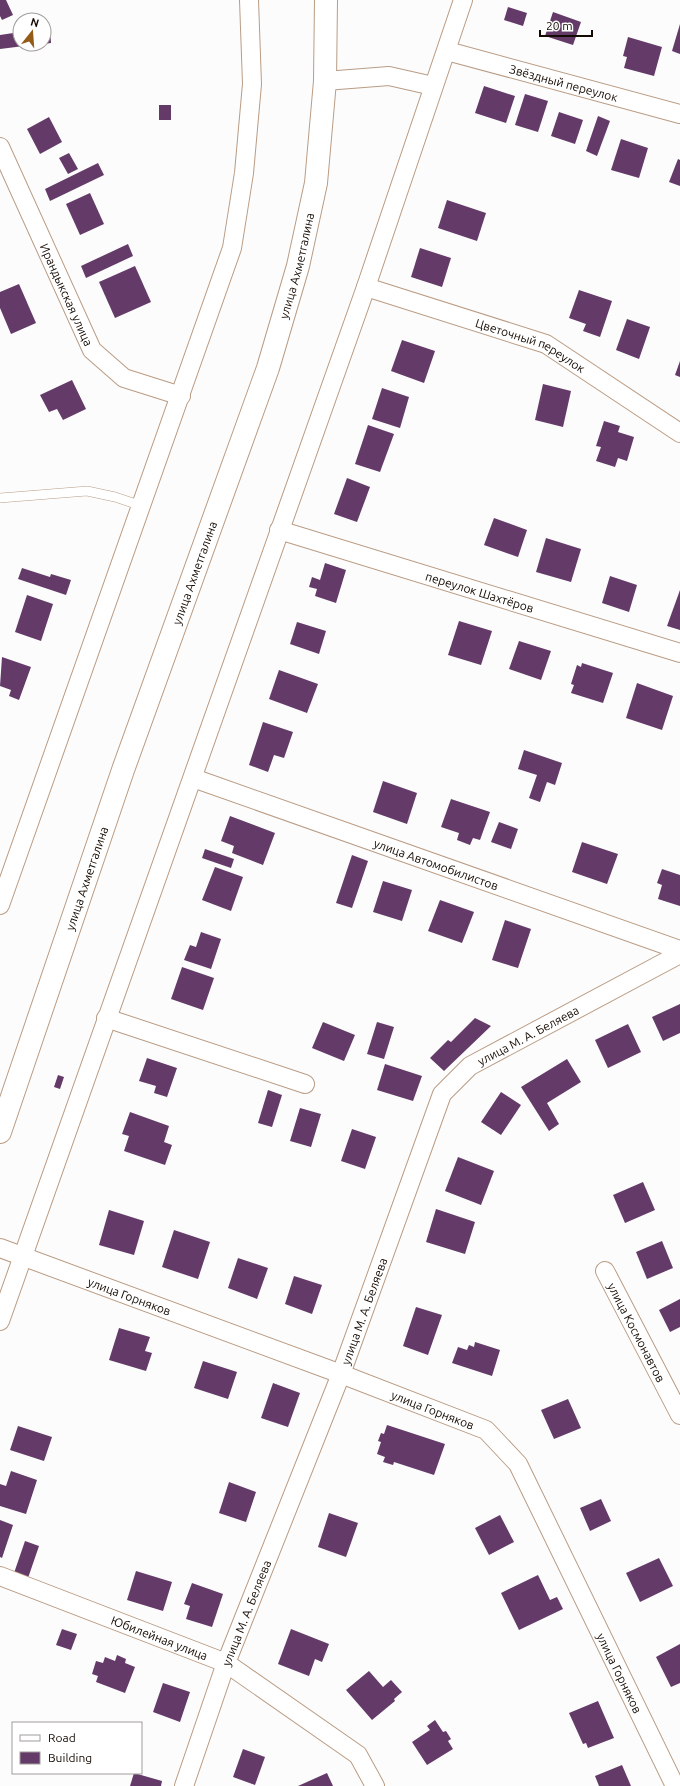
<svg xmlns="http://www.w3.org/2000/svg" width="680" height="1786" viewBox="0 0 680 1786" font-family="Ubuntu,sans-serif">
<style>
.building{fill:#643a69}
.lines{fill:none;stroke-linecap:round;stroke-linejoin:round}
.lane-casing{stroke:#ba9c84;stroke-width:10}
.street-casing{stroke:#ba9c84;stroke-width:20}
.secondary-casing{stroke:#ba9c84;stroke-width:24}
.lane{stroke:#fff;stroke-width:9}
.street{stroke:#fff;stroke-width:18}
.secondary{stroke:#fff;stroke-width:22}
.labels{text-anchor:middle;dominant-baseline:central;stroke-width:4;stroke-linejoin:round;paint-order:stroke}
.street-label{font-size:12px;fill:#140a03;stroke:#fff}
</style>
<rect width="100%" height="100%" fill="#fcfcfc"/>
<g class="building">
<polygon points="0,0 6,0 13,15 2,20 0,16"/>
<polygon points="508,7 527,13 523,26 504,20"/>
<polygon points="553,12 581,22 573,45 545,36"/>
<polygon points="680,24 680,54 672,51"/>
<polygon points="50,29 51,43 44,44 44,30"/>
<polygon points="20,32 20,44 32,45 0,49 0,35"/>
<polygon points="628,37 662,47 654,76 624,68 627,57 623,56"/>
<polygon points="484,86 515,96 506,123 475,113"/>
<polygon points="525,94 548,101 538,132 515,125"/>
<rect x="159" y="105" width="12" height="15"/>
<polygon points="559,112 583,120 575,144 551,136"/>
<polygon points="598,116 610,121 597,156 586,151"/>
<polygon points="49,117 62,142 40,154 27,129"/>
<polygon points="621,139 648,148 639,178 611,170"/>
<polygon points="69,153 78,169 68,174 59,158"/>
<polygon points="678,159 680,160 680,186 669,182"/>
<polygon points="98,163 104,175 50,201 45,189"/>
<polygon points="90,193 104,224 80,235 66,204"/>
<polygon points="447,200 486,213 477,241 438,228"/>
<polygon points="128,244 133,256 86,278 81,266"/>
<polygon points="420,248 451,258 442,287 411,277"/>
<polygon points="135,266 151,302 115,318 99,282"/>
<polygon points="19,284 36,323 11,334 0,308 0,292"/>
<polygon points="579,290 612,301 600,337 583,331 586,324 569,318"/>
<polygon points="627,319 650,327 639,359 616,350"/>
<polygon points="402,340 435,351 424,383 391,371"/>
<polygon points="680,361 680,377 675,375"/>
<polygon points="72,380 86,409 63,420 57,409 49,412 40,395"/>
<polygon points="543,384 571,391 563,427 535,420"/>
<polygon points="382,388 409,397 400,428 372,419"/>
<polygon points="604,421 620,426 618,432 634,437 627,461 618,458 615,467 596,461 601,447 596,446"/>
<polygon points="368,425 394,434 380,472 355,464"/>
<polygon points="347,478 370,487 357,522 334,514"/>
<polygon points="494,518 527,530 518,557 484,545"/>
<polygon points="546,538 581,549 571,582 536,572"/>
<polygon points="325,563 346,570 336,603 315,596 317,589 309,587 312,577 320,580"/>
<polygon points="22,568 50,577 51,574 71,580 66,595 18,579"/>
<polygon points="610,576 637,585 629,612 602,603"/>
<polygon points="680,590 680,630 667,626"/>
<polygon points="27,595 53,604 41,641 15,632"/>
<polygon points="459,621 492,631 481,665 448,655"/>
<polygon points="297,622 326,631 319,654 290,644"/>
<polygon points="519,641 551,651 541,680 509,669"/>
<polygon points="2,657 31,667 19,700 9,696 11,690 0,686"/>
<polygon points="582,663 613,673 603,703 571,693 574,685 571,684 577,665 581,667"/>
<polygon points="279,670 318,684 307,713 269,699"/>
<polygon points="637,683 673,696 662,730 626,718"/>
<polygon points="263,722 293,732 284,758 274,755 268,772 249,765"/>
<polygon points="524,750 562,763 555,785 547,782 540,802 529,798 537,775 518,769"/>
<polygon points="383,781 417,793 407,824 373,812"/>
<polygon points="451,799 490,812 480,840 473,838 470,845 457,840 459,833 441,827"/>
<polygon points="230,816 275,833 263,865 232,853 234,846 221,841"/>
<polygon points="499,822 518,829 511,849 491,842"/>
<polygon points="582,842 618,854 607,884 572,872"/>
<polygon points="205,849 234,859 231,868 202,858"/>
<polygon points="352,855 368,861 352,908 336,903"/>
<polygon points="215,867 243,877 231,911 202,900"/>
<polygon points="662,869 680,875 680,906 658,899 662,885 657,883"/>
<polygon points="383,881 412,890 402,921 373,912"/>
<polygon points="440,900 474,912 462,943 428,931"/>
<polygon points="505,920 531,929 518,968 492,960"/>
<polygon points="201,932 221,939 211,969 184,960 190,945 196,947"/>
<polygon points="182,967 214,978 203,1010 171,999"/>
<polygon points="680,1004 680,1033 663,1041 652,1017"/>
<polygon points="475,1018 491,1026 444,1071 430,1058 448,1040 451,1042"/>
<polygon points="323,1022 355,1035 344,1061 312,1048"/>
<polygon points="377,1022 394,1027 384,1059 367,1054"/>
<polygon points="628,1024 641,1052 608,1068 595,1040"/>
<polygon points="147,1058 177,1068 167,1097 154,1093 156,1086 139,1081"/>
<polygon points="567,1059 581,1082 547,1103 559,1124 549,1131 521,1087"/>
<polygon points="385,1064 422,1076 413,1101 377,1090"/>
<polygon points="58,1075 64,1077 60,1089 54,1087"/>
<polygon points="268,1090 282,1095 272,1127 258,1123"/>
<polygon points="501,1092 521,1105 501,1135 481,1122"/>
<polygon points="300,1108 321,1114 311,1147 290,1141"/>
<polygon points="130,1112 169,1126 164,1142 172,1145 165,1165 124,1151 129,1136 122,1134"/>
<polygon points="352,1129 376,1137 365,1169 341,1161"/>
<polygon points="458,1157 494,1171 481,1205 445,1191"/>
<polygon points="643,1182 655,1210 625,1223 613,1195"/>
<polygon points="436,1209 475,1222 465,1254 426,1242"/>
<polygon points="109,1210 144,1221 134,1255 99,1245"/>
<polygon points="174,1230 210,1242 198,1279 162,1267"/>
<polygon points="662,1241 673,1268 647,1279 636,1252"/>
<polygon points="238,1258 268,1268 257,1299 228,1288"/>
<polygon points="294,1276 322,1285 312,1314 285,1304"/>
<polygon points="680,1299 680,1327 670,1332 659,1310"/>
<polygon points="416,1307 442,1315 428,1355 403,1346"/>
<polygon points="119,1328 150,1337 145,1351 152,1353 146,1371 109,1360"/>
<polygon points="475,1342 500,1350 492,1376 452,1363 458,1347 467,1350 469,1345 474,1347"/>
<polygon points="203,1361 237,1372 228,1399 194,1388"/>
<polygon points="273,1383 300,1393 288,1427 261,1418"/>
<polygon points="568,1399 581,1428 554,1439 541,1410"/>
<polygon points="387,1425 445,1444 434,1475 394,1462 393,1465 383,1462 385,1457 377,1454 381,1442 378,1441 381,1433 384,1434"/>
<polygon points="18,1426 52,1437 44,1461 10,1450"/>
<polygon points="11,1471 37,1480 26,1514 0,1506 0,1484 6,1486"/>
<polygon points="229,1482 256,1492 246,1522 219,1513"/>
<polygon points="601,1499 611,1521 590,1531 580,1508"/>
<polygon points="329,1513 358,1523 346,1557 318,1547"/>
<polygon points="500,1515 514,1542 489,1555 475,1528"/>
<polygon points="0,1520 13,1525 2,1558 0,1557"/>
<polygon points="25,1541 39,1546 28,1578 14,1573"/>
<polygon points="659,1558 673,1586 640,1602 626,1573"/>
<polygon points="136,1571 172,1582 163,1611 127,1600"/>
<polygon points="538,1575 550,1600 557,1597 563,1609 519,1630 501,1593"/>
<polygon points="192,1583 223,1594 212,1627 186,1619 190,1606 184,1604"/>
<polygon points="62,1629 77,1634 71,1650 56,1645"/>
<polygon points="291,1629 329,1644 322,1662 315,1659 309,1676 278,1664"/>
<polygon points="680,1644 680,1683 671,1687 656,1657"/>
<polygon points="117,1655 126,1659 125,1663 135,1667 125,1693 96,1682 98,1676 92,1674 96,1661 103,1663 105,1657 115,1661"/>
<polygon points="369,1671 383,1687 391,1680 402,1692 394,1699 395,1701 372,1720 346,1690"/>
<polygon points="163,1683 190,1692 180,1722 153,1712"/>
<polygon points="598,1701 614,1738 588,1748 586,1743 583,1744 569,1713"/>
<polygon points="435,1720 443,1732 446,1731 451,1739 448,1741 453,1749 427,1765 412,1742 430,1730 427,1726"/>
<polygon points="243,1749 265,1757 255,1785 233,1777"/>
<polygon points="622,1765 631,1786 599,1786 595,1776"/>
<polygon points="134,1773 162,1781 161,1786 130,1786"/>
<polygon points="327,1773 333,1786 298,1786"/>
</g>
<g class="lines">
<g class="lane-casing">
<polyline id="lane" points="0,498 87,491 115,497 142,506"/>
</g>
<g class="street-casing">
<g id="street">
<path id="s1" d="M447,51L680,114"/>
<polyline points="325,81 389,76 433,86"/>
<path id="s2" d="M0,147L92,350L124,378L181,396"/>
<path id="s3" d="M366,287L546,344L680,433"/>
<path id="s4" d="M279,530L680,653"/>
<path id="s5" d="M193,778L680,950"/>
<polyline points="0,905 232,248 244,173 252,84 249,0"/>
<polyline points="106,1018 305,1084"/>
<path id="s6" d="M0,1248L341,1374L486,1430L518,1464L675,1786"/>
<path id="s7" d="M605,1271L680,1415"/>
<polyline points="0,1321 366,287 463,0"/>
<path id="s8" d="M0,1576L226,1663L358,1755L375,1786"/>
<path id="s9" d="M184,1786L226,1663L341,1374L442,1094L470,1066L680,954"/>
</g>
</g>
<g class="secondary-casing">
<g id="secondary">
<path id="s10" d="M0,1132L123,770L268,368L298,266L316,183L325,81L326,0"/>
</g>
</g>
<use href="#lane" class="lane"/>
<use href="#street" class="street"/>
<use href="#secondary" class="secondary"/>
</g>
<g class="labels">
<g class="street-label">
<text stroke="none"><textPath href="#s1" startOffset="121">Звёздный переулок</textPath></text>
<text stroke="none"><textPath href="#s10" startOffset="916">улица Ахметгалина</textPath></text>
<text stroke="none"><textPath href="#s2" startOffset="162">Ирандыкская улица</textPath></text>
<text stroke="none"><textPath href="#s3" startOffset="175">Цветочный переулок</textPath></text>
<text stroke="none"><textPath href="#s10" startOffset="592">улица Ахметгалина</textPath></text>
<text stroke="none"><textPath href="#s4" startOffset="210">переулок Шахтёров</textPath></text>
<text stroke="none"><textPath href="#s5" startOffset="258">улица Автомобилистов</textPath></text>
<text stroke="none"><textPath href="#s10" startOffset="268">улица Ахметгалина</textPath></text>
<text stroke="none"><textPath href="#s9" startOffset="844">улица М. А. Беляева</textPath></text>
<text stroke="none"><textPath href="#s6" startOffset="138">улица Горняков</textPath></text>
<text stroke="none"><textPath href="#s9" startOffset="508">улица М. А. Беляева</textPath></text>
<text stroke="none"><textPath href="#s7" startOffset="69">улица Космонавтов</textPath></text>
<text stroke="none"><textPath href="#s6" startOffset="462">улица Горняков</textPath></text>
<text stroke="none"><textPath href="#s9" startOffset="184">улица М. А. Беляева</textPath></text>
<text stroke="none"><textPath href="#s8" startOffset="171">Юбилейная улица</textPath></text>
<text stroke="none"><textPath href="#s6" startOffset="798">улица Горняков</textPath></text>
</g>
</g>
<rect x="12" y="1722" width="130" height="52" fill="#ffffff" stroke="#a19d9a"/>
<rect x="20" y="1735" width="20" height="6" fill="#ffffff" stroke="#a19d9a"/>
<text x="48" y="1742" font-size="12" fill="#140a03">Road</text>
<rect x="20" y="1752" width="20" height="12" fill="#643a69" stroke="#a19d9a"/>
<text x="48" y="1762" font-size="12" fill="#140a03">Building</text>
<g transform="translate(32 32) rotate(17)"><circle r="19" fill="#ffffff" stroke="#a19d9a"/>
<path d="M0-3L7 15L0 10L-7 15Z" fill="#955b18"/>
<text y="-6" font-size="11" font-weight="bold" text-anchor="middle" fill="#140a03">N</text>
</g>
<path d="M540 30v6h52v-6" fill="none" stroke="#140a03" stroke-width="2"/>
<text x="546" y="30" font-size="12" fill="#140a03" stroke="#ffffff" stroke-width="3" paint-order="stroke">20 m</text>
</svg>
